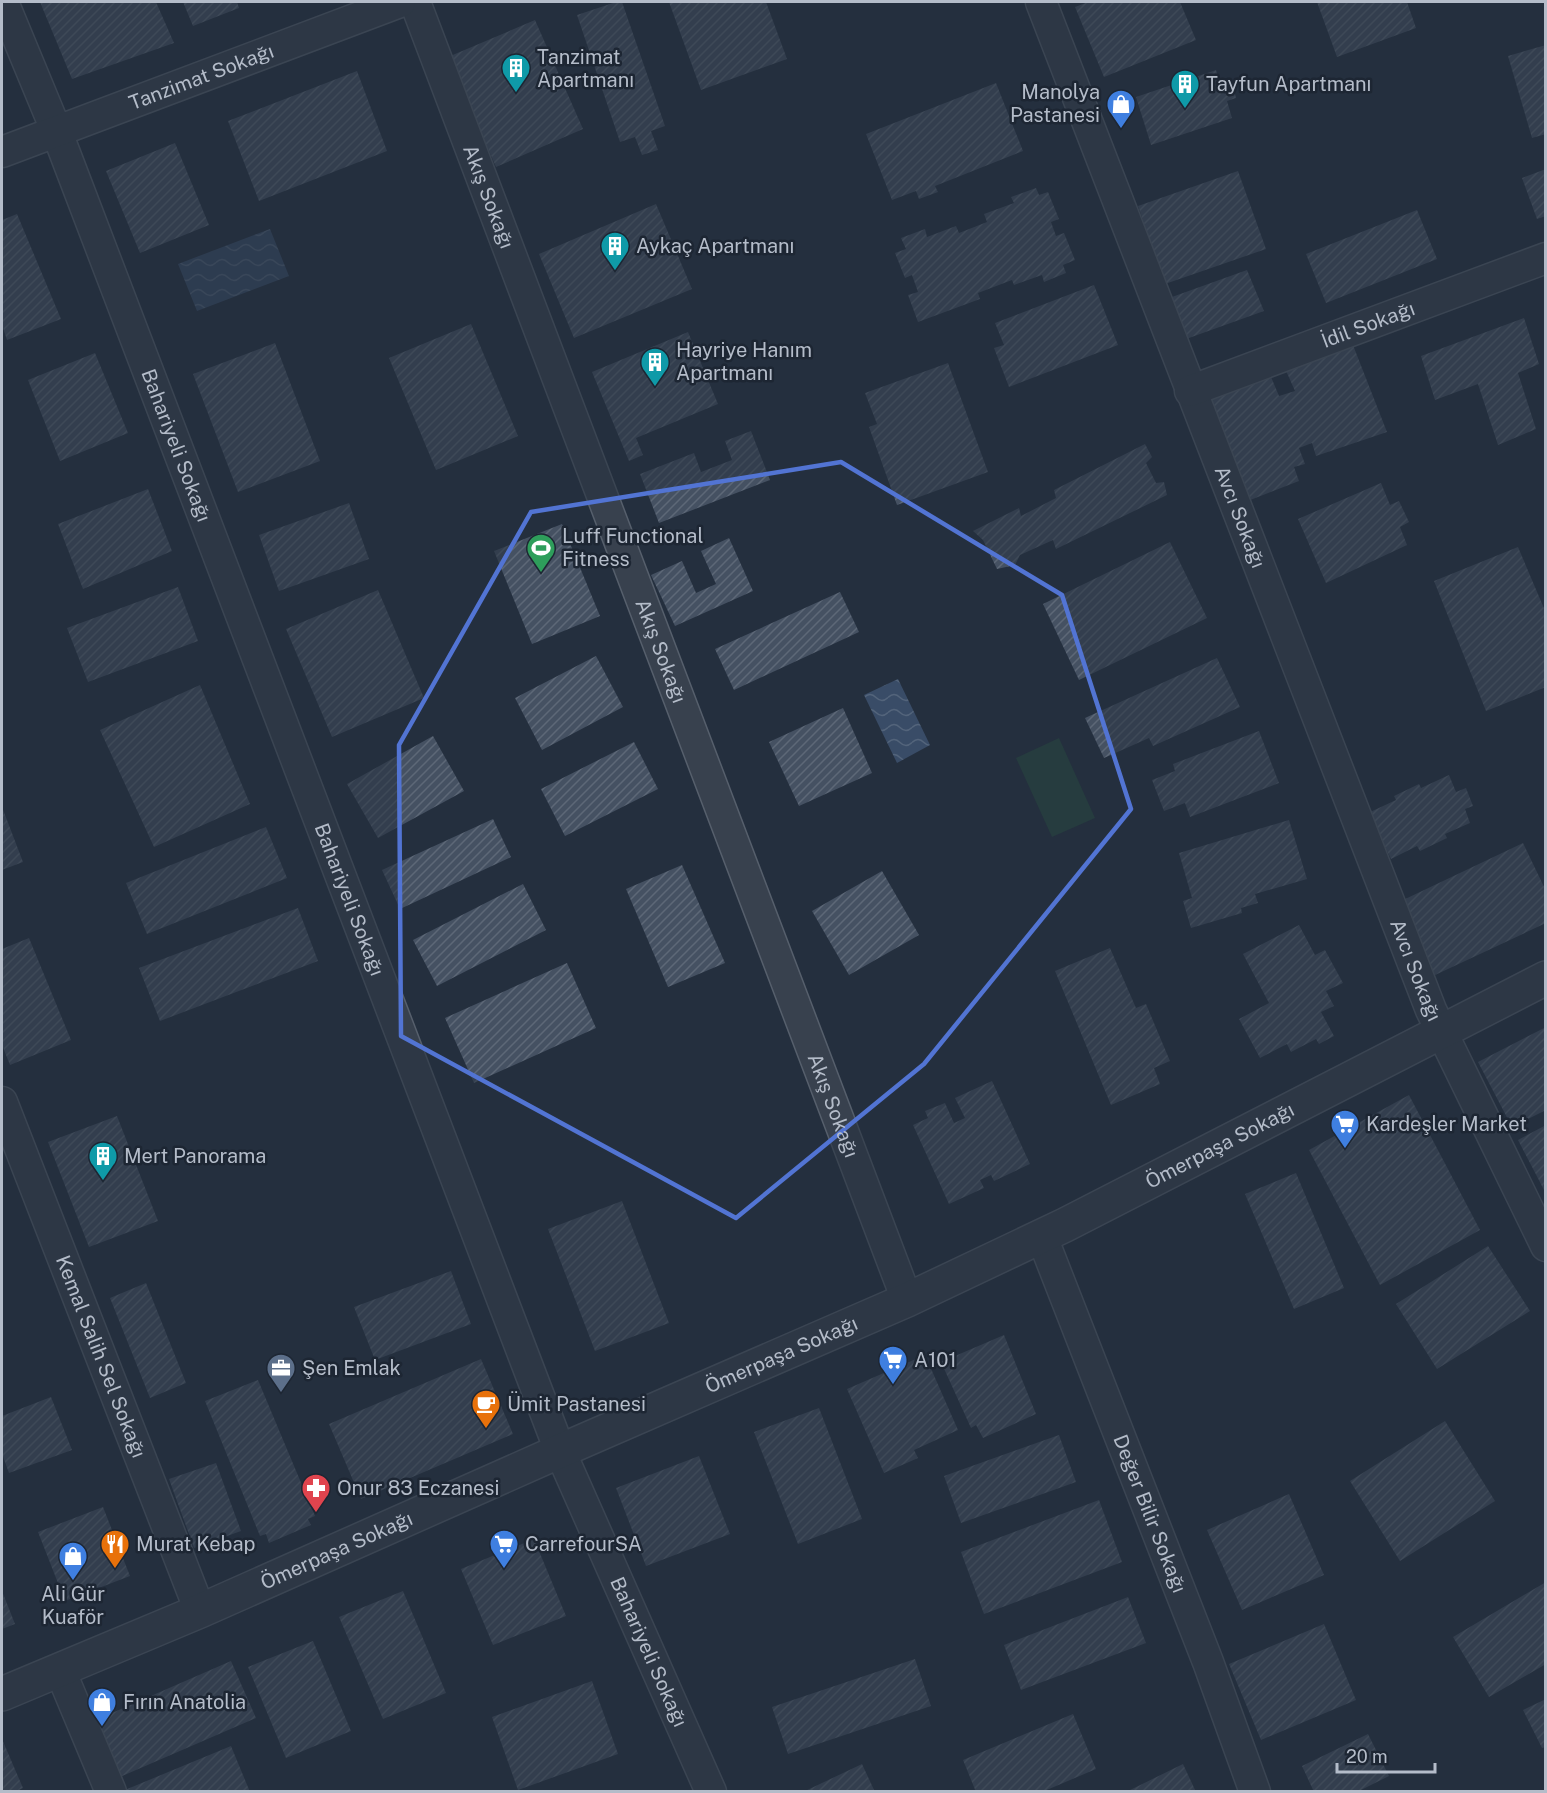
<svg xmlns="http://www.w3.org/2000/svg" width="1547" height="1793" viewBox="0 0 1547 1793" font-family="'Public Sans',sans-serif">
<style>
.garden{fill:#263c3f}
.water{fill:url(#water-waves)}
.building{fill:url(#building-hatch)}
.lines{fill:none;stroke-linecap:round;stroke-linejoin:round}
.minor-casing{stroke:#565f6c;stroke-width:33}
.tertiary-casing{stroke:#565f6c;stroke-width:36}
.minor{stroke:#38414e;stroke-width:30}
.tertiary{stroke:#38414e;stroke-width:33}
.marked{fill:none;stroke:#5274d3;stroke-width:4.5;stroke-linejoin:round}
.labels{text-anchor:middle;dominant-baseline:central;stroke-width:5;stroke-linejoin:round;paint-order:stroke}
.poi-label{font-size:20px;fill:#b4bcc9;stroke:#1d2633;text-anchor:start}
.street-label{font-size:20px;fill:#b4bcc9;stroke:#1d2633}
</style>
<defs>
<pattern id="water-waves" width="16" height="10" patternUnits="userSpaceOnUse" patternTransform="scale(1.5)"><rect width="16" height="10" fill="#394c67"/><path d="M0 5q4-4 8 0t8 0" fill="none" stroke="#53647b"/></pattern>
<pattern id="building-hatch" width="6" height="6" patternUnits="userSpaceOnUse" patternTransform="scale(1.5)"><rect width="6" height="6" fill="#455162"/><path d="M-1 1l2-2M0 6l6-6M5 7l2-2" fill="none" stroke="#5d6877"/></pattern>
</defs>
<rect width="100%" height="100%" fill="#242f3e"/>
<polygon class="garden" points="1059,738 1095,818 1052,837 1016,758"/>
<g class="water">
<polygon points="270,229 289,276 197,311 178,264"/>
<polygon points="898,679 930,745 897,763 864,695"/>
</g>
<g class="building">
<polygon points="40,2 156,2 174,43 72,79"/>
<polygon points="183,2 237,2 239,8 193,26"/>
<polygon points="616,2 622,2 665,126 651,131 658,150 642,155 635,137 620,142 577,15"/>
<polygon points="669,2 766,2 787,59 701,90"/>
<polygon points="1088,2 1180,2 1196,40 1104,77 1075,7"/>
<polygon points="1317,2 1407,2 1416,28 1337,57"/>
<polygon points="535,20 583,129 496,167 448,57"/>
<polygon points="1546,45 1546,134 1532,138 1508,56"/>
<polygon points="1216,70 1223,93 1234,90 1236,98 1227,101 1232,118 1151,145 1136,97"/>
<polygon points="357,71 387,151 259,201 228,121"/>
<polygon points="996,83 1023,151 935,186 938,192 919,199 916,191 892,200 866,134"/>
<polygon points="175,143 209,225 140,253 106,171"/>
<polygon points="1546,169 1546,216 1537,219 1522,178"/>
<polygon points="1238,171 1266,249 1165,284 1138,206"/>
<polygon points="1036,188 1039,195 1048,192 1059,219 1051,222 1056,236 1064,233 1075,260 1063,265 1066,273 1044,282 1042,275 1014,285 1012,280 978,293 980,299 918,322 908,295 918,292 912,275 905,278 895,253 906,249 901,238 925,229 927,237 956,226 959,233 987,222 984,214 1014,203 1011,197"/>
<polygon points="656,204 692,289 574,338 539,254"/>
<polygon points="1417,210 1437,259 1326,303 1306,254"/>
<polygon points="17,214 61,319 7,340 2,325 2,220"/>
<polygon points="1247,270 1264,311 1175,343 1158,302"/>
<polygon points="1094,285 1118,345 1009,387 994,348 1004,345 995,323"/>
<polygon points="1524,318 1539,364 1518,373 1536,429 1498,445 1478,384 1435,400 1421,356"/>
<polygon points="471,324 518,436 436,470 389,358"/>
<polygon points="688,332 718,404 636,438 643,455 629,461 592,372"/>
<polygon points="1351,340 1387,432 1316,456 1312,443 1299,448 1305,464 1294,467 1299,481 1240,504 1197,396 1269,372 1279,396 1295,391 1283,364"/>
<polygon points="275,343 320,461 238,492 193,374"/>
<polygon points="95,353 128,433 60,461 28,380"/>
<polygon points="948,363 988,472 897,505 869,427 877,424 865,393"/>
<polygon points="751,431 770,480 659,523 640,474 694,453 701,472 732,460 725,441"/>
<polygon points="1145,444 1152,457 1146,463 1156,483 1164,482 1167,495 1056,549 1053,540 1020,555 1015,565 997,569 983,540 973,531 1019,508 1021,516 1056,498 1054,490"/>
<polygon points="1381,483 1390,505 1399,501 1409,522 1400,527 1407,545 1326,583 1298,519"/>
<polygon points="148,489 172,551 83,589 58,524"/>
<polygon points="349,503 369,559 279,591 259,535"/>
<polygon points="562,524 600,616 532,644 494,551"/>
<polygon points="729,538 753,591 675,626 651,575 682,561 696,593 716,584 701,551"/>
<polygon points="1170,542 1207,618 1079,680 1043,604"/>
<polygon points="1518,547 1546,613 1546,687 1486,711 1434,581"/>
<polygon points="178,587 198,641 88,682 67,628"/>
<polygon points="378,590 424,698 332,737 286,629"/>
<polygon points="840,592 859,632 734,690 715,649"/>
<polygon points="596,656 623,707 542,750 515,698"/>
<polygon points="1217,658 1240,707 1153,746 1149,738 1104,758 1085,718"/>
<polygon points="200,685 250,804 154,847 100,730"/>
<polygon points="843,708 872,773 799,806 769,742"/>
<polygon points="1259,731 1279,783 1190,817 1185,803 1164,811 1152,780 1175,771 1173,764"/>
<polygon points="433,736 464,791 378,838 347,784"/>
<polygon points="634,742 658,789 565,836 541,789"/>
<polygon points="1449,775 1456,792 1466,788 1473,806 1465,809 1470,823 1445,834 1447,838 1420,851 1417,846 1391,859 1368,813 1396,800 1394,796 1419,784 1421,788"/>
<polygon points="2,807 23,862 2,870"/>
<polygon points="493,819 511,857 400,909 382,870"/>
<polygon points="1289,820 1307,879 1255,894 1258,903 1241,908 1242,913 1191,928 1183,901 1192,898 1179,853"/>
<polygon points="266,827 287,878 147,934 126,883"/>
<polygon points="1523,843 1546,891 1546,923 1433,976 1401,901"/>
<polygon points="682,865 725,963 668,987 626,889"/>
<polygon points="882,871 919,935 849,975 812,911"/>
<polygon points="523,884 546,930 437,986 413,940"/>
<polygon points="298,908 318,961 160,1021 139,968"/>
<polygon points="1299,925 1315,955 1325,950 1343,983 1326,991 1334,1006 1321,1012 1334,1036 1319,1044 1316,1039 1291,1052 1287,1044 1260,1058 1239,1019 1269,1003 1243,954"/>
<polygon points="29,938 71,1040 10,1065 2,1045 2,949"/>
<polygon points="1110,948 1136,1008 1146,1004 1170,1061 1154,1068 1160,1084 1111,1105 1055,971"/>
<polygon points="567,963 596,1028 474,1083 445,1018"/>
<polygon points="1546,1027 1546,1110 1512,1127 1478,1062"/>
<polygon points="992,1081 1030,1164 994,1181 991,1175 980,1180 984,1188 949,1204 913,1125 928,1118 925,1111 945,1103 954,1123 965,1118 955,1098"/>
<polygon points="1409,1095 1480,1230 1380,1285 1309,1150"/>
<polygon points="117,1116 158,1221 89,1247 48,1142"/>
<polygon points="1546,1125 1546,1190 1544,1190 1518,1140"/>
<polygon points="1296,1173 1344,1288 1294,1309 1245,1194"/>
<polygon points="622,1201 669,1323 595,1351 548,1229"/>
<polygon points="1488,1246 1530,1311 1437,1369 1396,1304"/>
<polygon points="451,1271 471,1324 375,1360 354,1307"/>
<polygon points="146,1283 186,1383 150,1398 110,1298"/>
<polygon points="1004,1335 1036,1414 983,1438 976,1425 971,1428 941,1362"/>
<polygon points="925,1355 958,1430 914,1450 918,1458 884,1473 847,1389"/>
<polygon points="481,1359 513,1434 361,1499 329,1424"/>
<polygon points="258,1380 315,1516 308,1519 311,1525 269,1543 266,1534 260,1536 205,1401"/>
<polygon points="51,1397 72,1450 9,1473 2,1454 2,1416"/>
<polygon points="819,1408 862,1519 798,1544 754,1432"/>
<polygon points="1445,1421 1495,1501 1400,1561 1350,1481"/>
<polygon points="1059,1435 1076,1482 961,1523 944,1476"/>
<polygon points="699,1456 730,1534 646,1566 616,1488"/>
<polygon points="216,1463 241,1531 194,1548 169,1479"/>
<polygon points="1289,1494 1324,1575 1242,1610 1207,1530"/>
<polygon points="1099,1500 1122,1562 984,1614 961,1552"/>
<polygon points="103,1507 130,1576 65,1601 38,1532"/>
<polygon points="534,1539 566,1616 493,1645 461,1569"/>
<polygon points="1546,1582 1546,1664 1489,1697 1453,1637"/>
<polygon points="2,1591 15,1624 2,1629"/>
<polygon points="403,1591 446,1693 383,1719 339,1617"/>
<polygon points="1128,1597 1146,1643 1021,1690 1004,1645"/>
<polygon points="1324,1624 1356,1700 1261,1740 1229,1664"/>
<polygon points="313,1641 351,1731 286,1758 248,1667"/>
<polygon points="915,1659 931,1706 788,1754 772,1707"/>
<polygon points="231,1661 256,1718 113,1780 89,1723"/>
<polygon points="592,1681 618,1754 518,1790 492,1717"/>
<polygon points="1546,1699 1546,1747 1542,1748 1523,1710"/>
<polygon points="1073,1714 1096,1769 1042,1792 976,1792 963,1760"/>
<polygon points="1368,1734 1389,1776 1357,1792 1314,1792 1302,1766"/>
<polygon points="2,1739 23,1788 15,1792 2,1792"/>
<polygon points="231,1746 250,1792 120,1792"/>
<polygon points="862,1764 875,1792 803,1792"/>
<polygon points="1183,1764 1196,1792 1126,1792"/>
</g>
<g class="lines">
<g class="minor-casing">
<g id="minor">
<path id="s1" d="M3,2L56,130L560,1451L711,1792"/>
<path id="s2" d="M415,2L907,1300"/>
<path id="s3" d="M1041,2L1431,1010L1546,1246"/>
<path id="s4" d="M2,152L400,2"/>
<path id="s5" d="M1190,391L1546,258"/>
<path id="s6" d="M2,1102L200,1611"/>
<path id="s7" d="M1042,1237L1208,1662L1255,1792"/>
<polyline points="60,1670 111,1792"/>
</g>
</g>
<g class="tertiary-casing">
<g id="tertiary">
<path id="s8" d="M2,1694L200,1611L560,1451L907,1300L1065,1225L1546,978"/>
</g>
</g>
<use href="#minor" class="minor"/>
<use href="#tertiary" class="tertiary"/>
</g>
<path d="M0 0H1547V1793H0ZM841,462L1062,595L1131,809L924,1064L736,1218L401,1036L399,745L531,512Z" fill="#242f3e" fill-opacity=".55" fill-rule="evenodd"/>
<path class="marked" d="M841,462L1062,595L1131,809L924,1064L736,1218L401,1036L399,745L531,512Z"/>
<defs>
<g id="building-pin" transform="scale(1.5)"><path d="M0 17L-7.5 6A9.5 9.5 0 1 1 7.5 6Z" fill="#0f9aa8" stroke="#1d2633"/><path d="M-4-6H4V6H1V3H-1V6H-4ZM-2.5-4.3h1.7v1.8h-1.7ZM.8-4.3h1.7v1.8H.8ZM-2.5-1h1.7V.8h-1.7ZM.8-1h1.7V.8H.8Z" fill="#fff"/></g>
<g id="shop-pin" transform="scale(1.5)"><path d="M0 17L-7.5 6A9.5 9.5 0 1 1 7.5 6Z" fill="#3f7fe0" stroke="#1d2633"/><path d="M-5-2.5h2.3a2.7 3.5 0 0 1 5.4 0H5L5.5 6h-11ZM-1.5-2.5h3a1.5 2.3 0 0 0-3 0Z" fill="#fff"/></g>
<g id="stadium-pin" transform="scale(1.5)"><path d="M0 17L-7.5 6A9.5 9.5 0 1 1 7.5 6Z" fill="#2e9e5b" stroke="#1d2633"/><path d="M0-5a6.5 5 0 1 0 0 10a6.5 5 0 1 0 0-10ZM-3.5-1.8h7v3.6h-7Z" fill="#fff"/></g>
<g id="supermarket-pin" transform="scale(1.5)"><path d="M0 17L-7.5 6A9.5 9.5 0 1 1 7.5 6Z" fill="#3f7fe0" stroke="#1d2633"/><path d="M-6-5.5h2.5l.6 2H6L4.5 2H-2.5L-4.4-4H-6ZM-1.5 3.2a1.3 1.3 0 1 0 .1 0ZM3 3.2a1.3 1.3 0 1 0 .1 0Z" fill="#fff"/></g>
<g id="office-pin" transform="scale(1.5)"><path d="M0 17L-7.5 6A9.5 9.5 0 1 1 7.5 6Z" fill="#5c6f8a" stroke="#1d2633"/><path d="M-6-3h4V-5.5h4V-3h4V5H-6ZM-1-4.5V-3h2v-1.5ZM-6 0V1H6V0Z" fill="#fff"/></g>
<g id="cafe-pin" transform="scale(1.5)"><path d="M0 17L-7.5 6A9.5 9.5 0 1 1 7.5 6Z" fill="#e8710a" stroke="#1d2633"/><path d="M-5.5-4.5H6V0H3Q3 3.5 0 3.5H-2.5Q-5.5 3.5-5.5 0ZM3-3.2v2h1.7v-2ZM-6 4.5H4V6H-6Z" fill="#fff"/></g>
<g id="pharmacy-pin" transform="scale(1.5)"><path d="M0 17L-7.5 6A9.5 9.5 0 1 1 7.5 6Z" fill="#e0444e" stroke="#1d2633"/><path d="M-2-6h4v4h4v4h-4v4h-4v-4h-4v-4h4Z" fill="#fff"/></g>
<g id="restaurant-pin" transform="scale(1.5)"><path d="M0 17L-7.5 6A9.5 9.5 0 1 1 7.5 6Z" fill="#e8710a" stroke="#1d2633"/><path d="M-5-6h1v4h1v-4h1v4h1v-4h1v5L-1.5 .5V6h-2V.5L-5-1ZM5-6V6H3V1.5H1.5Q1.5-4 5-6Z" fill="#fff"/></g>
</defs>
<g fill-rule="evenodd">
<use href="#building-pin" x="516" y="68"/>
<use href="#building-pin" x="1185" y="84"/>
<use href="#shop-pin" x="1121" y="104"/>
<use href="#building-pin" x="615" y="246"/>
<use href="#building-pin" x="655" y="362"/>
<use href="#stadium-pin" x="541" y="548"/>
<use href="#supermarket-pin" x="1345" y="1124"/>
<use href="#building-pin" x="103" y="1156"/>
<use href="#supermarket-pin" x="893" y="1360"/>
<use href="#office-pin" x="281" y="1368"/>
<use href="#cafe-pin" x="486" y="1404"/>
<use href="#pharmacy-pin" x="316" y="1488"/>
<use href="#restaurant-pin" x="115" y="1544"/>
<use href="#supermarket-pin" x="504" y="1544"/>
<use href="#shop-pin" x="73" y="1556"/>
<use href="#shop-pin" x="102" y="1702"/>
</g>
<g class="labels">
<g class="poi-label">
<text x="537" y="57">Tanzimat<tspan x="537" dy="23">Apartmanı</tspan></text>
<text x="1206" y="84">Tayfun Apartmanı</text>
<text x="1100" y="92" text-anchor="end">Manolya<tspan x="1100" dy="23">Pastanesi</tspan></text>
<text x="636" y="246">Aykaç Apartmanı</text>
<text x="676" y="350">Hayriye Hanım<tspan x="676" dy="23">Apartmanı</tspan></text>
<text x="562" y="536">Luff Functional<tspan x="562" dy="23">Fitness</tspan></text>
<text x="1366" y="1124">Kardeşler Market</text>
<text x="124" y="1156">Mert Panorama</text>
<text x="914" y="1360">A101</text>
<text x="302" y="1368">Şen Emlak</text>
<text x="507" y="1404">Ümit Pastanesi</text>
<text x="337" y="1488">Onur 83 Eczanesi</text>
<text x="136" y="1544">Murat Kebap</text>
<text x="525" y="1544">CarrefourSA</text>
<text x="73" y="1594" text-anchor="middle">Ali Gür<tspan x="73" dy="23">Kuaför</tspan></text>
<text x="123" y="1702">Fırın Anatolia</text>
</g>
<g class="street-label">
<text stroke="none"><textPath href="#s4" startOffset="213">Tanzimat Sokağı</textPath></text>
<text stroke="none"><textPath href="#s2" startOffset="208">Akış Sokağı</textPath></text>
<text stroke="none"><textPath href="#s5" startOffset="190">İdil Sokağı</textPath></text>
<text stroke="none"><textPath href="#s1" startOffset="476">Bahariyeli Sokağı</textPath></text>
<text stroke="none"><textPath href="#s3" startOffset="552">Avcı Sokağı</textPath></text>
<text stroke="none"><textPath href="#s2" startOffset="694">Akış Sokağı</textPath></text>
<text stroke="none"><textPath href="#s1" startOffset="962">Bahariyeli Sokağı</textPath></text>
<text stroke="none"><textPath href="#s3" startOffset="1038">Avcı Sokağı</textPath></text>
<text stroke="none"><textPath href="#s2" startOffset="1180">Akış Sokağı</textPath></text>
<text stroke="none"><textPath href="#s8" startOffset="1336">Ömerpaşa Sokağı</textPath></text>
<text stroke="none"><textPath href="#s8" startOffset="850">Ömerpaşa Sokağı</textPath></text>
<text stroke="none"><textPath href="#s6" startOffset="273">Kemal Salih Sel Sokağı</textPath></text>
<text stroke="none"><textPath href="#s7" startOffset="297">Değer Bilir Sokağı</textPath></text>
<text stroke="none"><textPath href="#s8" startOffset="364">Ömerpaşa Sokağı</textPath></text>
<text stroke="none"><textPath href="#s1" startOffset="1772">Bahariyeli Sokağı</textPath></text>
</g>
</g>
<rect width="1547" height="1793" fill="none" stroke="#b4bcc9" stroke-width="6"/>
<path d="M1337 1763v9h98v-9" fill="none" stroke="#b4bcc9" stroke-width="3"/>
<text x="1346" y="1763" font-size="18" fill="#b4bcc9" stroke="#1d2633" stroke-width="4.5" paint-order="stroke">20 m</text>
</svg>
